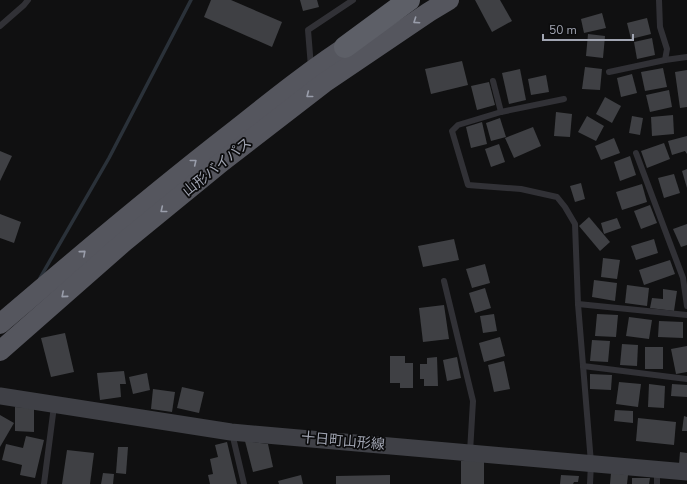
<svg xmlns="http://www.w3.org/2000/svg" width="687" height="484" viewBox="0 0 687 484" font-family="'Nunito Sans','Noto Sans JP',sans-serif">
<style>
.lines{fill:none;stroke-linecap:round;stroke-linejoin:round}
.stream{stroke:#2a3139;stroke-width:3.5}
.building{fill:#3f4044}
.service{stroke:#313136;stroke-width:6}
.secondary{stroke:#3f4046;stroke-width:17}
.trunk{stroke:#55565e;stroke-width:20}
.motorway{stroke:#5d5f67;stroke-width:22}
.oneway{stroke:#999daa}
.labels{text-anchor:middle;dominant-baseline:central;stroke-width:3.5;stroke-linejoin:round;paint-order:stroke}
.street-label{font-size:14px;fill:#a1a5b2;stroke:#0b0b0c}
</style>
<rect width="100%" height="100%" fill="#101011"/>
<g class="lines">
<polyline class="stream" points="40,278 109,158 191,0"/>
</g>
<g class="building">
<polygon points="211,0 231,0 282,22 272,47 204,17"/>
<polygon points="300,0 317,0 319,7 303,11"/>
<polygon points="475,0 500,0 512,21 492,32"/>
<polygon points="602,13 606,28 584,33 581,19"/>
<polygon points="647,18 651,34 631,39 627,23"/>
<polygon points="588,34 605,36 603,58 586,56"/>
<polygon points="652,38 655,55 637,59 634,42"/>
<polygon points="462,61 468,85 431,94 425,69"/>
<polygon points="585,67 602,69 600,90 582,89"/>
<polygon points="663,68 667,87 645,91 641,72"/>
<polygon points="520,69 526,100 509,104 502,73"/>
<polygon points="687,70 687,107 680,108 675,72"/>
<polygon points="632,74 637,93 621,97 617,78"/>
<polygon points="546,75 549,92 531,95 528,79"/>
<polygon points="489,82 495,105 477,110 471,86"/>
<polygon points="669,90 672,107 650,112 646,95"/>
<polygon points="605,97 621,106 612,123 596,114"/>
<polygon points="556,112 572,114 570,137 554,136"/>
<polygon points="673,115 674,134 652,136 651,117"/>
<polygon points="587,116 604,126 596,141 578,132"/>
<polygon points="632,116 643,118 640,135 629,133"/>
<polygon points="500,118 506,137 491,141 486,123"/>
<polygon points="482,122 487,144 471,148 466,127"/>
<polygon points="533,127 541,146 514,158 505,138"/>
<polygon points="687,136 687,154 685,151 672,155 668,141"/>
<polygon points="614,138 620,153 601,160 595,146"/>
<polygon points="664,143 670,159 647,168 641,151"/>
<polygon points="499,144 505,162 491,167 485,149"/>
<polygon points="0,151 12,156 0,181"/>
<polygon points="630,156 636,175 620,181 614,162"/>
<polygon points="687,169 687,188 682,171"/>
<polygon points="674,174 680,193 664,198 658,178"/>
<polygon points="581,183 585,199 575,202 570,186"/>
<polygon points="642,184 647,202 622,210 616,192"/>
<polygon points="650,205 657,223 641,229 634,211"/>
<polygon points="0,214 21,222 14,243 0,238"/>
<polygon points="589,217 610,242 600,251 579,226"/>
<polygon points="617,218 621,228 604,234 601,223"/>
<polygon points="687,224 687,245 681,247 673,229"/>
<polygon points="454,239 459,260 423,267 418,246"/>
<polygon points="654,239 658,253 636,260 631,246"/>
<polygon points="603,258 620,260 617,279 601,277"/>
<polygon points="670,260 675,274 644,285 639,270"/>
<polygon points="485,264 490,283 472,288 466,269"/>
<polygon points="594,280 617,283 615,301 592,297"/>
<polygon points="627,285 649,288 647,306 625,303"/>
<polygon points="485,288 491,308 475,313 469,293"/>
<polygon points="663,289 677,291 674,311 650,308 652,298 663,299"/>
<polygon points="444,305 449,339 423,342 419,308"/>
<polygon points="494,314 497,331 483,333 480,316"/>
<polygon points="597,314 618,315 616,337 595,336"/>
<polygon points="629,317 652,320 649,339 626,336"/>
<polygon points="659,321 683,322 683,338 658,337"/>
<polygon points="65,333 74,372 51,377 41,338"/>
<polygon points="500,337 505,356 484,362 479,343"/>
<polygon points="592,340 610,341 608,362 590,361"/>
<polygon points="622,344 638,345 637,366 620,365"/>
<polygon points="687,346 687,372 676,374 671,349"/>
<rect x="645" y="347" width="18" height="22"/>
<polygon points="390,356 405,356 405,363 413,363 413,388 400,388 400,383 390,383"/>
<polygon points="437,357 438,386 424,386 424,379 420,379 420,364 427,364 427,358"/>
<polygon points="457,357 461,378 447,381 443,360"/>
<polygon points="504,361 510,389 494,392 488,365"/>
<polygon points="124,371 126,384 120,384 121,397 100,400 97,373"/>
<polygon points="147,373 150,390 133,394 129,377"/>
<polygon points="590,374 612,375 611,390 590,389"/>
<polygon points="619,382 641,384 638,407 616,404"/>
<polygon points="649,384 665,386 664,408 648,407"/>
<polygon points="672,384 687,385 687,397 671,396"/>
<polygon points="182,387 204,392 199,413 177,408"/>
<polygon points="153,389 175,392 172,412 151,409"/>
<polygon points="15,407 34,408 34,432 15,431"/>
<polygon points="615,410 633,411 633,423 614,421"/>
<polygon points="0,415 14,423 0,447"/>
<polygon points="684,416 687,417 687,431 682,431"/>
<polygon points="638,418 676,422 674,445 636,441"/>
<polygon points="26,436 44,440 35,478 20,475 22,465 2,460 6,444 23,448"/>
<polygon points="245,441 268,444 273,467 253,472"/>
<polygon points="227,442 237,484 210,484 208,475 213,474 210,459 218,457 215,445"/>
<polygon points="118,447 128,447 126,474 116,473"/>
<polygon points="67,450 94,453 90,484 62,484"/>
<polygon points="680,452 687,453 687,465 679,464"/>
<rect x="461" y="461" width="23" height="23"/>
<polygon points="103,473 114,474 113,484 101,484"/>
<polygon points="611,473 628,475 627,484 610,484"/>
<polygon points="301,475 303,484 279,484 278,481"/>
<polygon points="390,475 390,484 336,484 336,476"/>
<polygon points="561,475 579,476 578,482 574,482 573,484 560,484"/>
<polygon points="632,478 650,478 649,484 632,484"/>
</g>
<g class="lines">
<g class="service">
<polyline points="659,0 660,27 667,49 665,60 687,57"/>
<polyline points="0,26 24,5 28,0"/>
<polyline points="311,67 308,30 353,0"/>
<polyline points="609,72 665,60"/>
<polyline points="493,81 501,112"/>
<polyline points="564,99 501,112 458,125 452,131 468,185 521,189 557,197 565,207 575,224 578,304 591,463 590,484"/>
<polyline points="636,153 683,278 687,306"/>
<polyline points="444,281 473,401 470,452"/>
<polyline points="578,304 687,315"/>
<polyline points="583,366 687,379"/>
<polyline points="232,433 244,484"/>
<polyline points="44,484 54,406"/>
<polyline points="657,484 657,471"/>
</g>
<polyline class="secondary" points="0,396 231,432 687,472"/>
<g class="trunk">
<path d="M0,324C77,258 154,193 234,131C274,99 314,67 358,39"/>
<polyline points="0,351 124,242 223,161 324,83 429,12 449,0"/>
</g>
<polyline class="motorway" points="345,47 409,0"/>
</g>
<defs><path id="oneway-chevron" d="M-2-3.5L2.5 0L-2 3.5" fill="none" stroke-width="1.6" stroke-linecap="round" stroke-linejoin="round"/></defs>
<g class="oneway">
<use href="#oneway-chevron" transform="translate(416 21) rotate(146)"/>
<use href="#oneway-chevron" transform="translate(309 95) rotate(142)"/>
<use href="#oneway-chevron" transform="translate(194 162) rotate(-39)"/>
<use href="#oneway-chevron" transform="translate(163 210) rotate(141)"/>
<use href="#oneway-chevron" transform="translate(83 253) rotate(-41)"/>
<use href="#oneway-chevron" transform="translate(64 295) rotate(139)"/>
</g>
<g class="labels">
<g class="street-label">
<text transform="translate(217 167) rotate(-39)">山形バイパス</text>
<text transform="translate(343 441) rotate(5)">十日町山形線</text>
</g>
</g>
<path d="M543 34v6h90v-6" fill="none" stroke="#a1a5b2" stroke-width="2"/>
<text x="549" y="34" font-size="12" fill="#a1a5b2" stroke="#0b0b0c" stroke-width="3" paint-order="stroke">50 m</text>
</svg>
